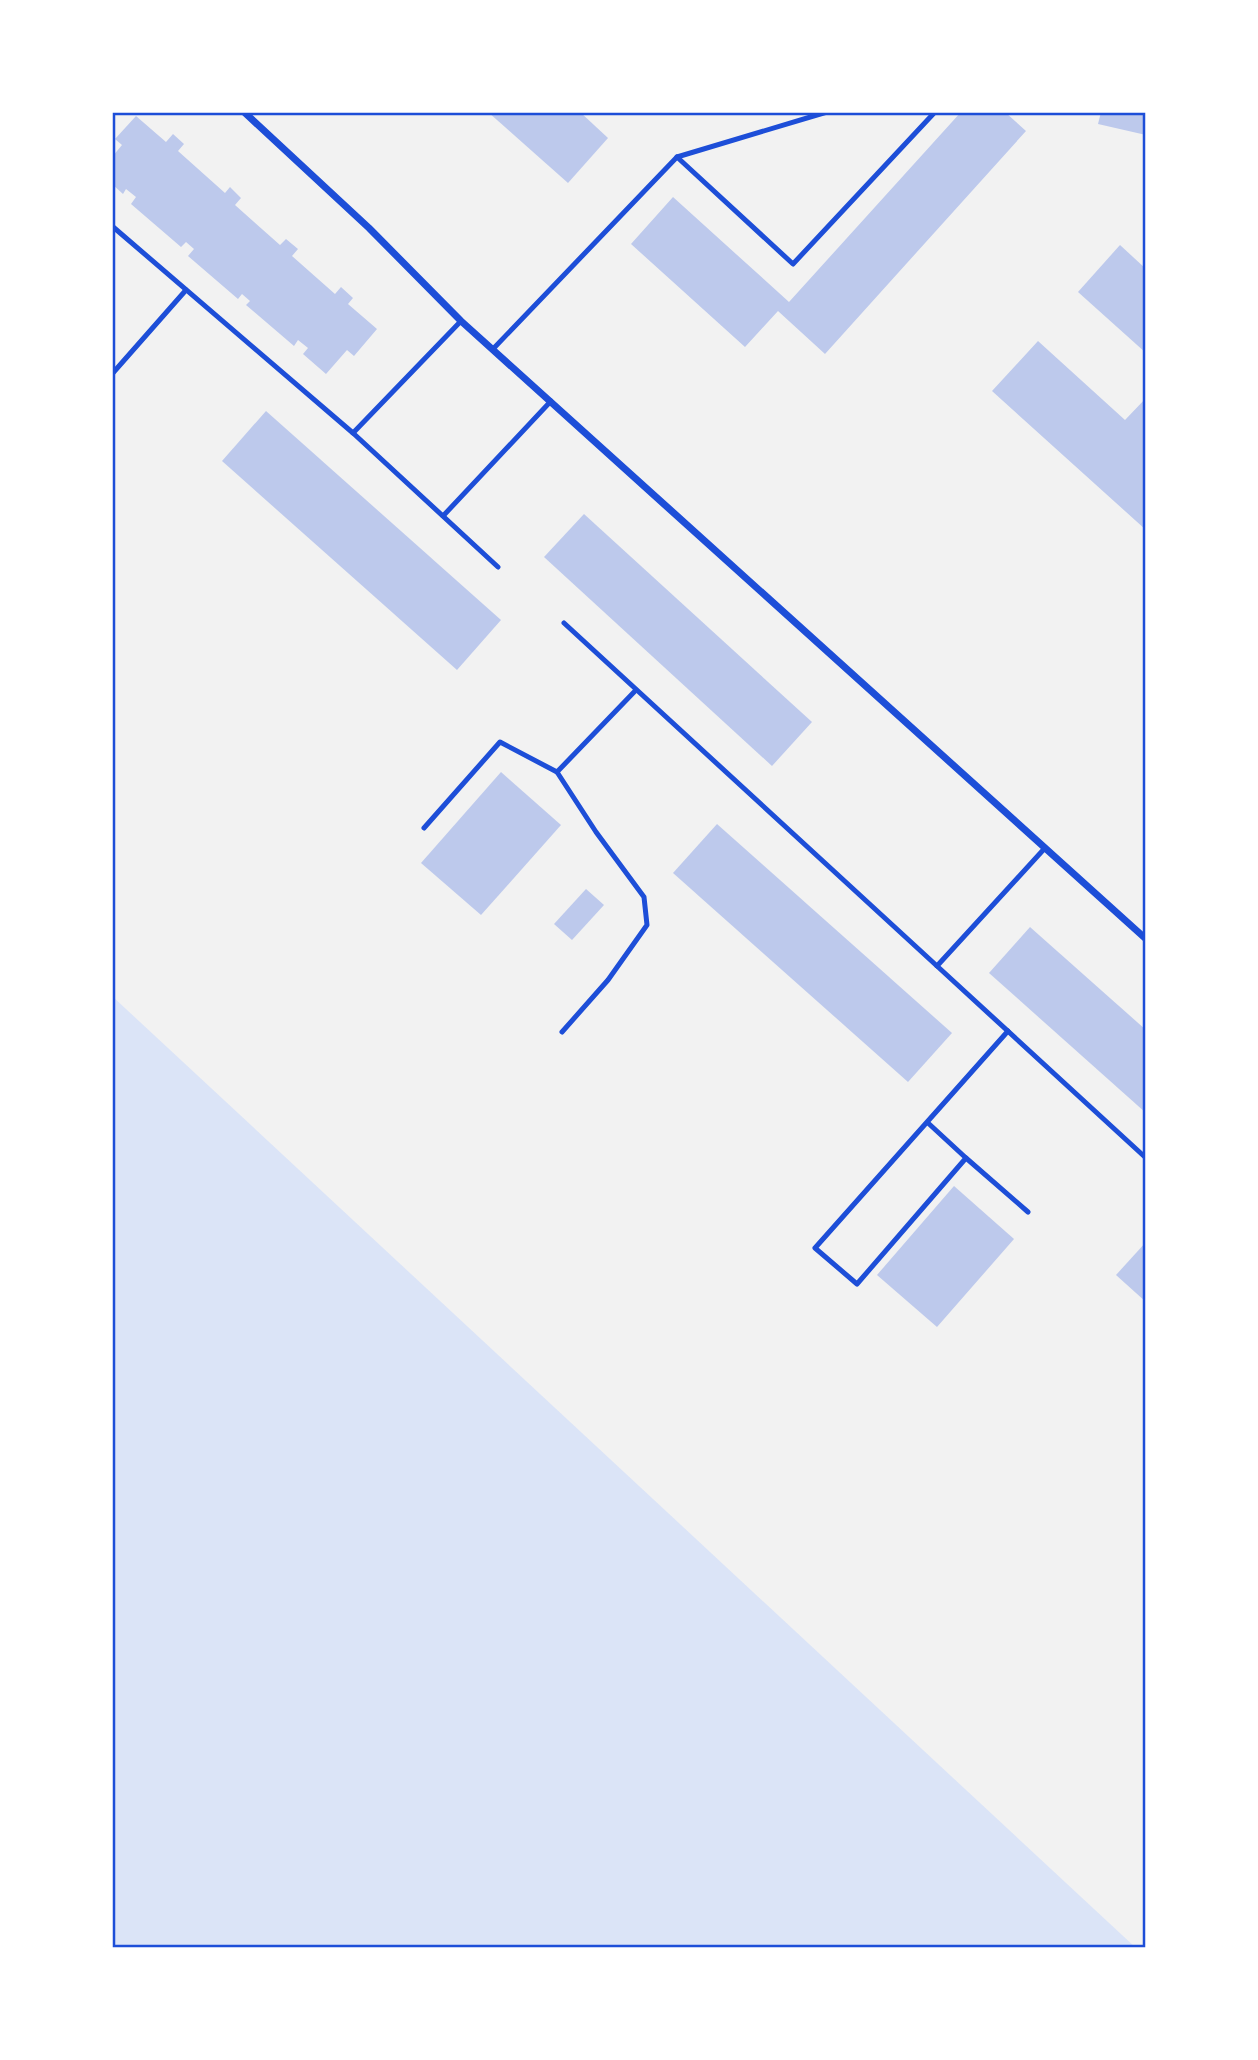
<svg xmlns="http://www.w3.org/2000/svg" width="1258" height="2060" viewBox="0 0 1258 2060" font-family="Arial,sans-serif">
<style>
.green{fill:#dbe4f7}
.building{fill:#bdc9ec}
.lines{fill:none;stroke-linecap:round;stroke-linejoin:round}
.service{stroke:#1d4ed8;stroke-width:5}
.minor{stroke:#1d4ed8;stroke-width:7}
.neatline{fill:none;stroke:#1d4ed8;stroke-width:2.5}
</style>
<rect width="100%" height="100%" fill="#f2f2f2"/>
<polygon class="green" points="112,996 1136,1948 112,1948"/>
<g class="building">
<polygon points="488,112 580,112 608,138 568,183"/>
<polygon points="961,112 1005,112 1026,131 825,354 778,311 745,347 631,244 673,197 789,302"/>
<polygon points="1101,112 1146,112 1146,135 1098,124"/>
<polygon points="136,116 166,142 173,134 184,144 178,151 225,193 230,187 241,198 235,205 280,245 286,239 298,249 292,256 335,294 341,287 353,298 348,304 377,329 354,356 347,350 326,374 303,354 308,348 298,340 294,346 246,305 250,301 242,294 238,299 188,256 194,249 186,242 181,247 131,204 136,197 126,189 123,194 112,184 112,157 122,145 115,139"/>
<polygon points="1120,245 1146,269 1146,353 1078,292"/>
<polygon points="1038,341 1125,420 1146,398 1146,434 1144,437 1146,439 1146,530 992,391"/>
<polygon points="266,411 501,620 457,670 222,461"/>
<polygon points="584,514 812,722 772,766 544,557"/>
<polygon points="501,772 561,825 481,915 421,863"/>
<polygon points="717,824 952,1033 908,1082 673,873"/>
<polygon points="586,889 604,905 572,940 554,924"/>
<polygon points="1030,927 1146,1030 1146,1113 989,973"/>
<polygon points="954,1186 1014,1239 937,1327 877,1275"/>
<polygon points="1146,1242 1146,1302 1116,1275"/>
</g>
<g class="lines">
<g class="service">
<polyline points="677,157 793,264 935,112"/>
<polyline points="112,226 353,433 461,321"/>
<polyline points="493,349 677,157 827,112"/>
<polyline points="112,374 186,290"/>
<polyline points="353,433 498,567"/>
<polyline points="443,516 551,401"/>
<polyline points="564,623 937,966"/>
<polyline points="557,772 596,832 644,897 647,925 608,980 562,1032"/>
<polyline points="424,828 500,742 557,772 636,690"/>
<polyline points="1045,848 937,966 1146,1158"/>
<polyline points="927,1122 966,1158 857,1284 815,1248 1008,1031"/>
<polyline points="966,1158 1028,1212"/>
</g>
<polyline class="minor" points="244,112 369,228 461,321 1146,939"/>
</g>
<rect width="1258" height="2060" fill="none" stroke="#ffffff" stroke-width="228"/>
<rect x="114" y="114" width="1030" height="1832" class="neatline"/>
</svg>
